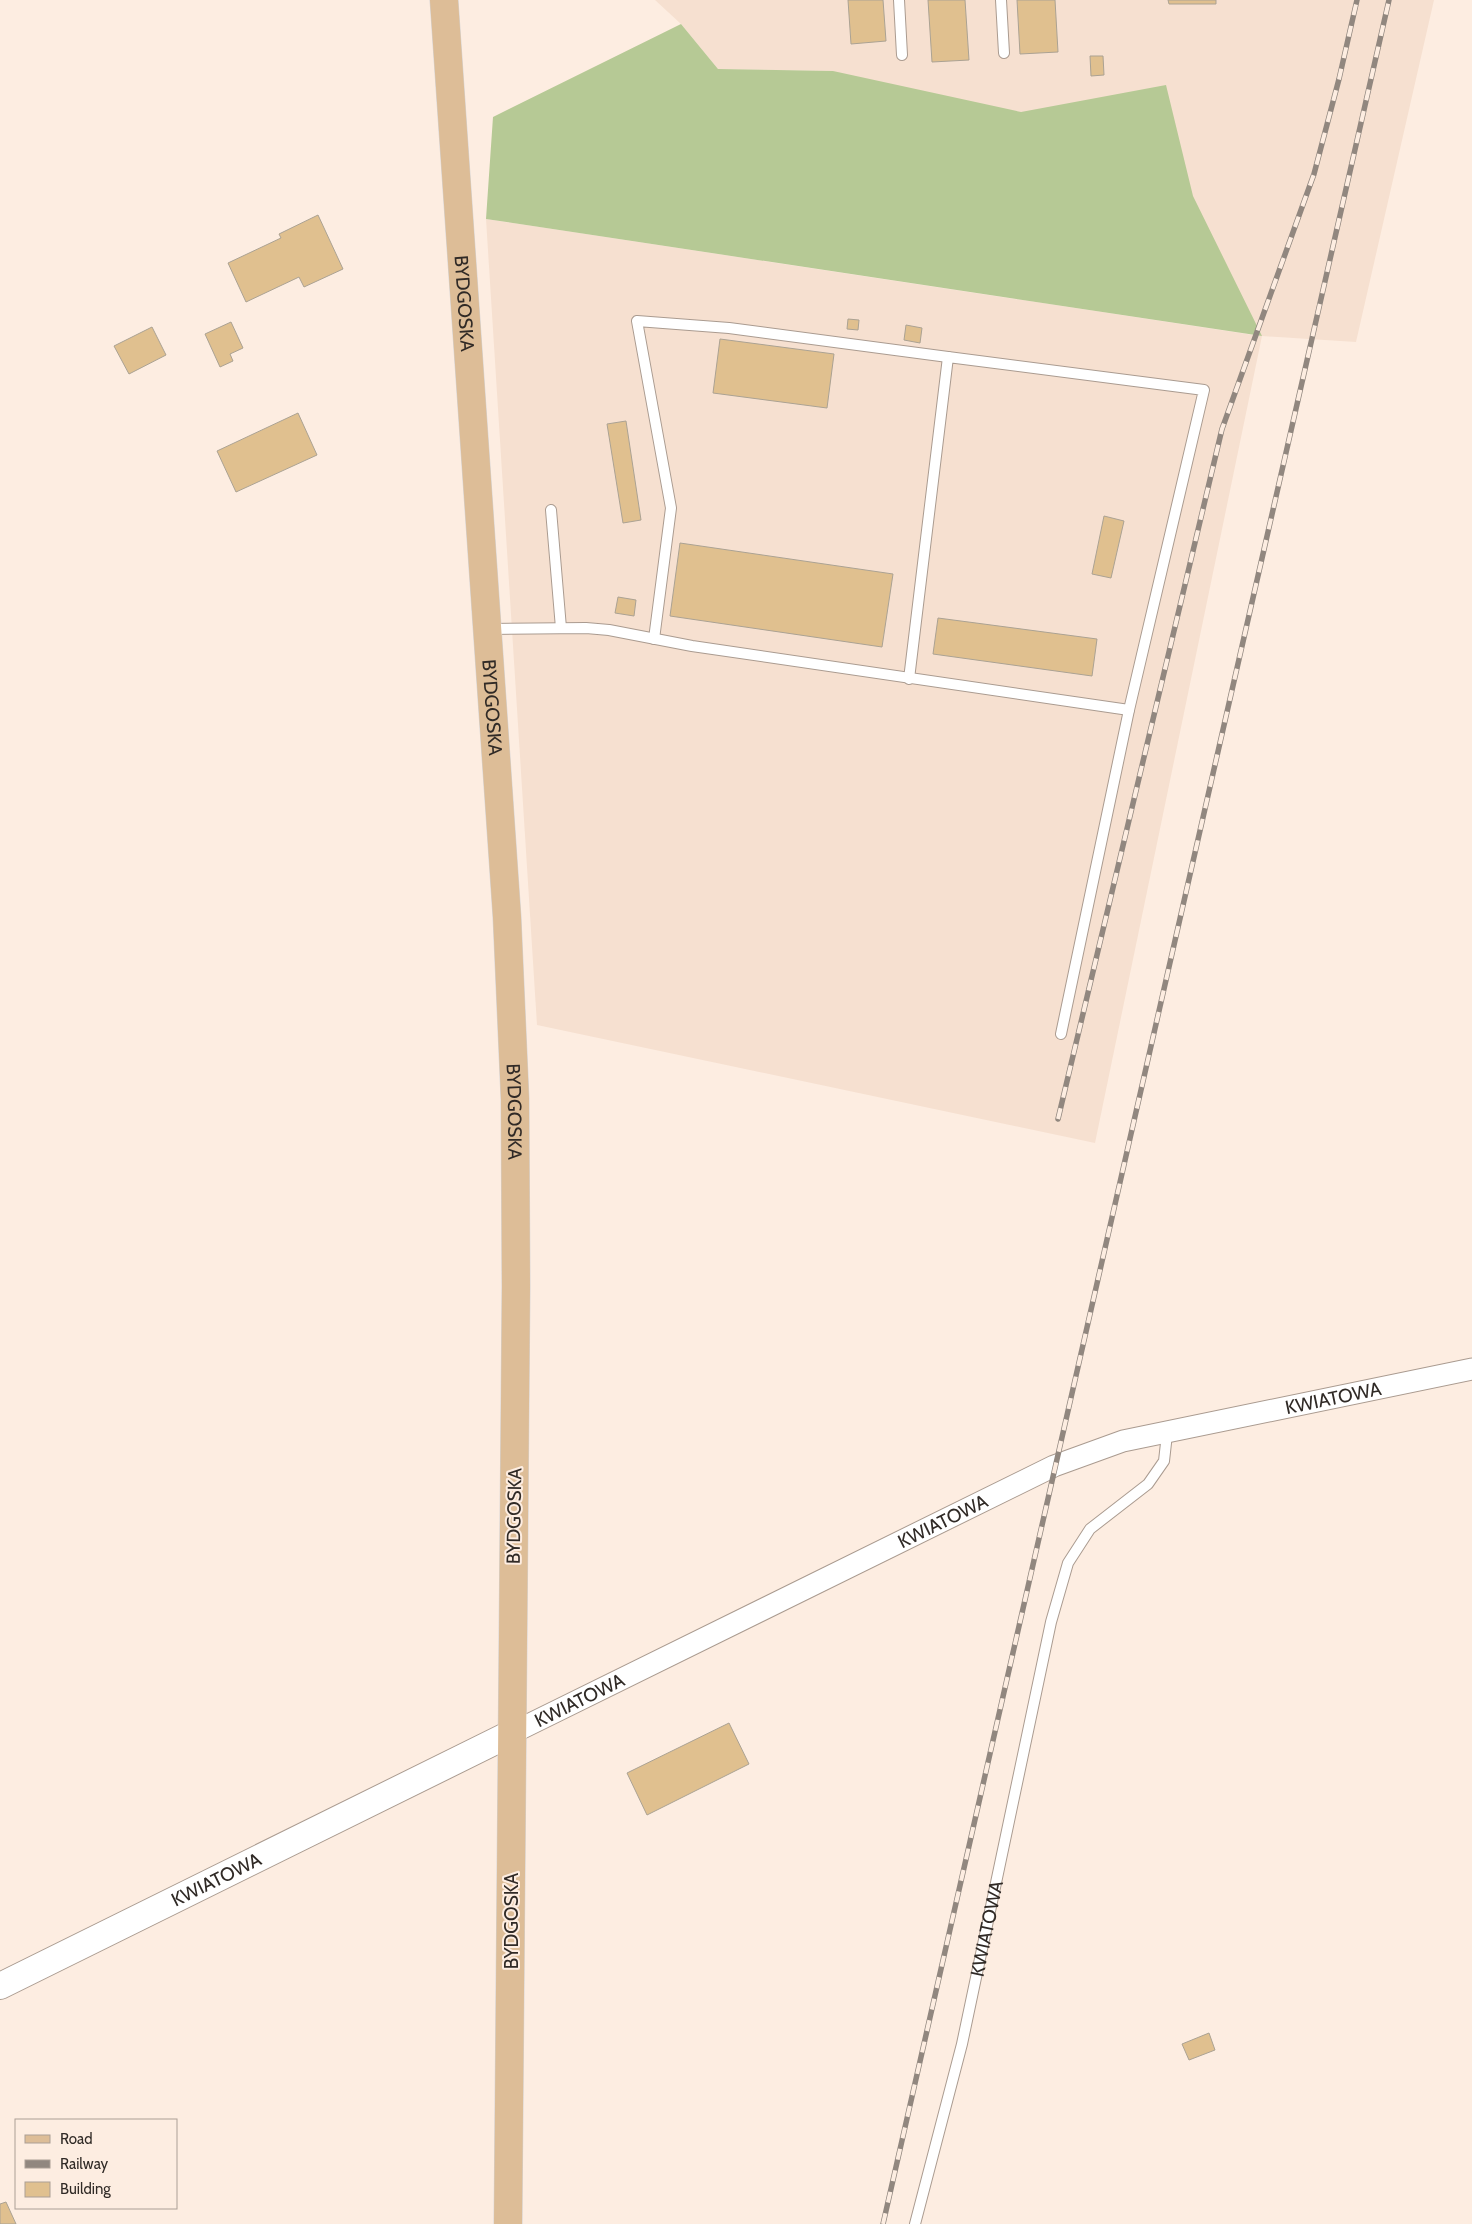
<svg xmlns="http://www.w3.org/2000/svg" width="1472" height="2224" viewBox="0 0 1472 2224" font-family="Cabin,sans-serif">
<style>
.built{fill:#f6e0d0}
.forest{fill:#b6c995}
.building{fill:#e0c08f;stroke:#aba293}
.lines{fill:none;stroke-linecap:round;stroke-linejoin:round}
.service-casing{stroke:#aa9b90;stroke-width:12}
.minor-casing{stroke:#aa9b90;stroke-width:23}
.tertiary-casing{stroke:#aa9b90;stroke-width:28}
.primary-casing{stroke:#d6d4d4;stroke-width:29}
.service{stroke:#fff;stroke-width:10}
.minor{stroke:#fff;stroke-width:21}
.tertiary{stroke:#fff;stroke-width:26}
.primary{stroke:#ddbd97;stroke-width:28}
.rail-casing{stroke:#91877f;stroke-width:5.5}
.rail{stroke:#fdede1;stroke-width:4;stroke-dasharray:11;stroke-linecap:butt}
.labels{text-anchor:middle;dominant-baseline:central;stroke-width:4;stroke-linejoin:round;paint-order:stroke}
.street-label{font-size:19px;fill:#302a26;stroke:#fdede1}
</style>
<rect width="100%" height="100%" fill="#fdede1"/>
<polygon class="built" points="655,0 1434,0 1356,342 1262,336 1095,1143 537,1025 486,219 1260,336 833,71 718,69 681,24"/>
<polygon class="forest" points="681,24 718,69 833,71 1021,112 1166,85 1193,196 1262,336 486,219 493,117"/>
<g class="building">
<polygon points="848,0 883,0 886,41 851,44"/>
<polygon points="928,0 965,0 969,60 932,62"/>
<polygon points="1017,0 1055,0 1058,52 1020,54"/>
<polygon points="1168,0 1216,0 1216,4 1169,4"/>
<polygon points="1090,56 1103,56 1104,75 1091,76"/>
<polygon points="318,215 343,269 304,287 299,277 246,302 228,263 281,238 279,234"/>
<polygon points="848,319 859,320 858,330 847,329"/>
<polygon points="231,322 243,348 230,354 233,361 220,367 205,334"/>
<polygon points="906,325 922,328 920,343 904,340"/>
<polygon points="152,327 166,355 129,374 114,346"/>
<polygon points="720,339 834,354 827,408 713,393"/>
<polygon points="298,413 317,455 236,492 217,451"/>
<polygon points="626,421 641,520 623,523 607,424"/>
<polygon points="1104,516 1124,521 1111,578 1092,574"/>
<polygon points="680,543 893,574 882,647 670,616"/>
<polygon points="618,597 636,600 634,616 615,613"/>
<polygon points="938,618 1097,639 1092,676 933,654"/>
<polygon points="729,1723 749,1764 647,1815 627,1773"/>
<polygon points="1209,2033 1215,2050 1189,2060 1182,2044"/>
<polygon points="6,2202 16,2224 0,2224 0,2204"/>
</g>
<g class="lines">
<g class="service-casing">
<g id="service">
<polyline points="899,0 902,55"/>
<polyline points="1001,0 1004,53"/>
<polyline points="551,510 561,628"/>
<polyline points="488,629 586,628 609,630 692,646 1129,710"/>
<polyline points="654,639 671,508 637,321 729,328 948,357"/>
<polyline points="909,679 948,357 1204,390 1129,710 1061,1034"/>
<path id="s1" d="M915,2224L962,2044L1051,1622L1068,1563L1090,1529L1148,1484L1164,1461L1167,1434"/>
</g>
</g>
<g class="minor-casing">
<g id="minor">
<path id="s2" d="M512,1733L1054,1466L1123,1441L1472,1369"/>
</g>
</g>
<g class="tertiary-casing">
<g id="tertiary">
<path id="s3" d="M0,1986L512,1733"/>
</g>
</g>
<g class="primary-casing">
<g id="primary">
<path id="s4" d="M444,0L507,917L515,1099L516,1287L508,2224"/>
</g>
</g>
<use href="#service" class="service"/>
<use href="#minor" class="minor"/>
<use href="#tertiary" class="tertiary"/>
<use href="#primary" class="primary"/>
<g class="rail-casing">
<g id="rail">
<polyline points="1058,1119 1222,429 1314,174 1339,79 1357,0"/>
<polyline points="883,2224 1389,0"/>
</g>
</g>
<use href="#rail" class="rail"/>
</g>
<g class="labels">
<g class="street-label">
<text stroke="none"><textPath href="#s4" startOffset="304">BYDGOSKA</textPath></text>
<text stroke="none"><textPath href="#s4" startOffset="709">BYDGOSKA</textPath></text>
<text stroke="none"><textPath href="#s4" startOffset="1114">BYDGOSKA</textPath></text>
<text stroke="none"><textPath href="#s2" startOffset="892">KWIATOWA</textPath></text>
<text transform="translate(514 1516) rotate(-89)">BYDGOSKA</text>
<text stroke="none"><textPath href="#s2" startOffset="480">KWIATOWA</textPath></text>
<text stroke="none"><textPath href="#s2" startOffset="75">KWIATOWA</textPath></text>
<text stroke="none"><textPath href="#s3" startOffset="241">KWIATOWA</textPath></text>
<text transform="translate(511 1921) rotate(-90)">BYDGOSKA</text>
<text stroke="none"><textPath href="#s1" startOffset="304">KWIATOWA</textPath></text>
</g>
</g>
<rect x="15" y="2119" width="162" height="90" fill="#fdede1" stroke="#ab9f96"/>
<rect x="25" y="2135" width="25" height="8" fill="#ddbd97" stroke="#ab9f96"/>
<text x="60" y="2144" font-size="15" fill="#302a26">Road</text>
<rect x="25" y="2160" width="25" height="8" fill="#91877f" stroke="#ab9f96"/>
<text x="60" y="2169" font-size="15" fill="#302a26">Railway</text>
<rect x="25" y="2182" width="25" height="15" fill="#e0c08f" stroke="#ab9f96"/>
<text x="60" y="2194" font-size="15" fill="#302a26">Building</text>
</svg>
